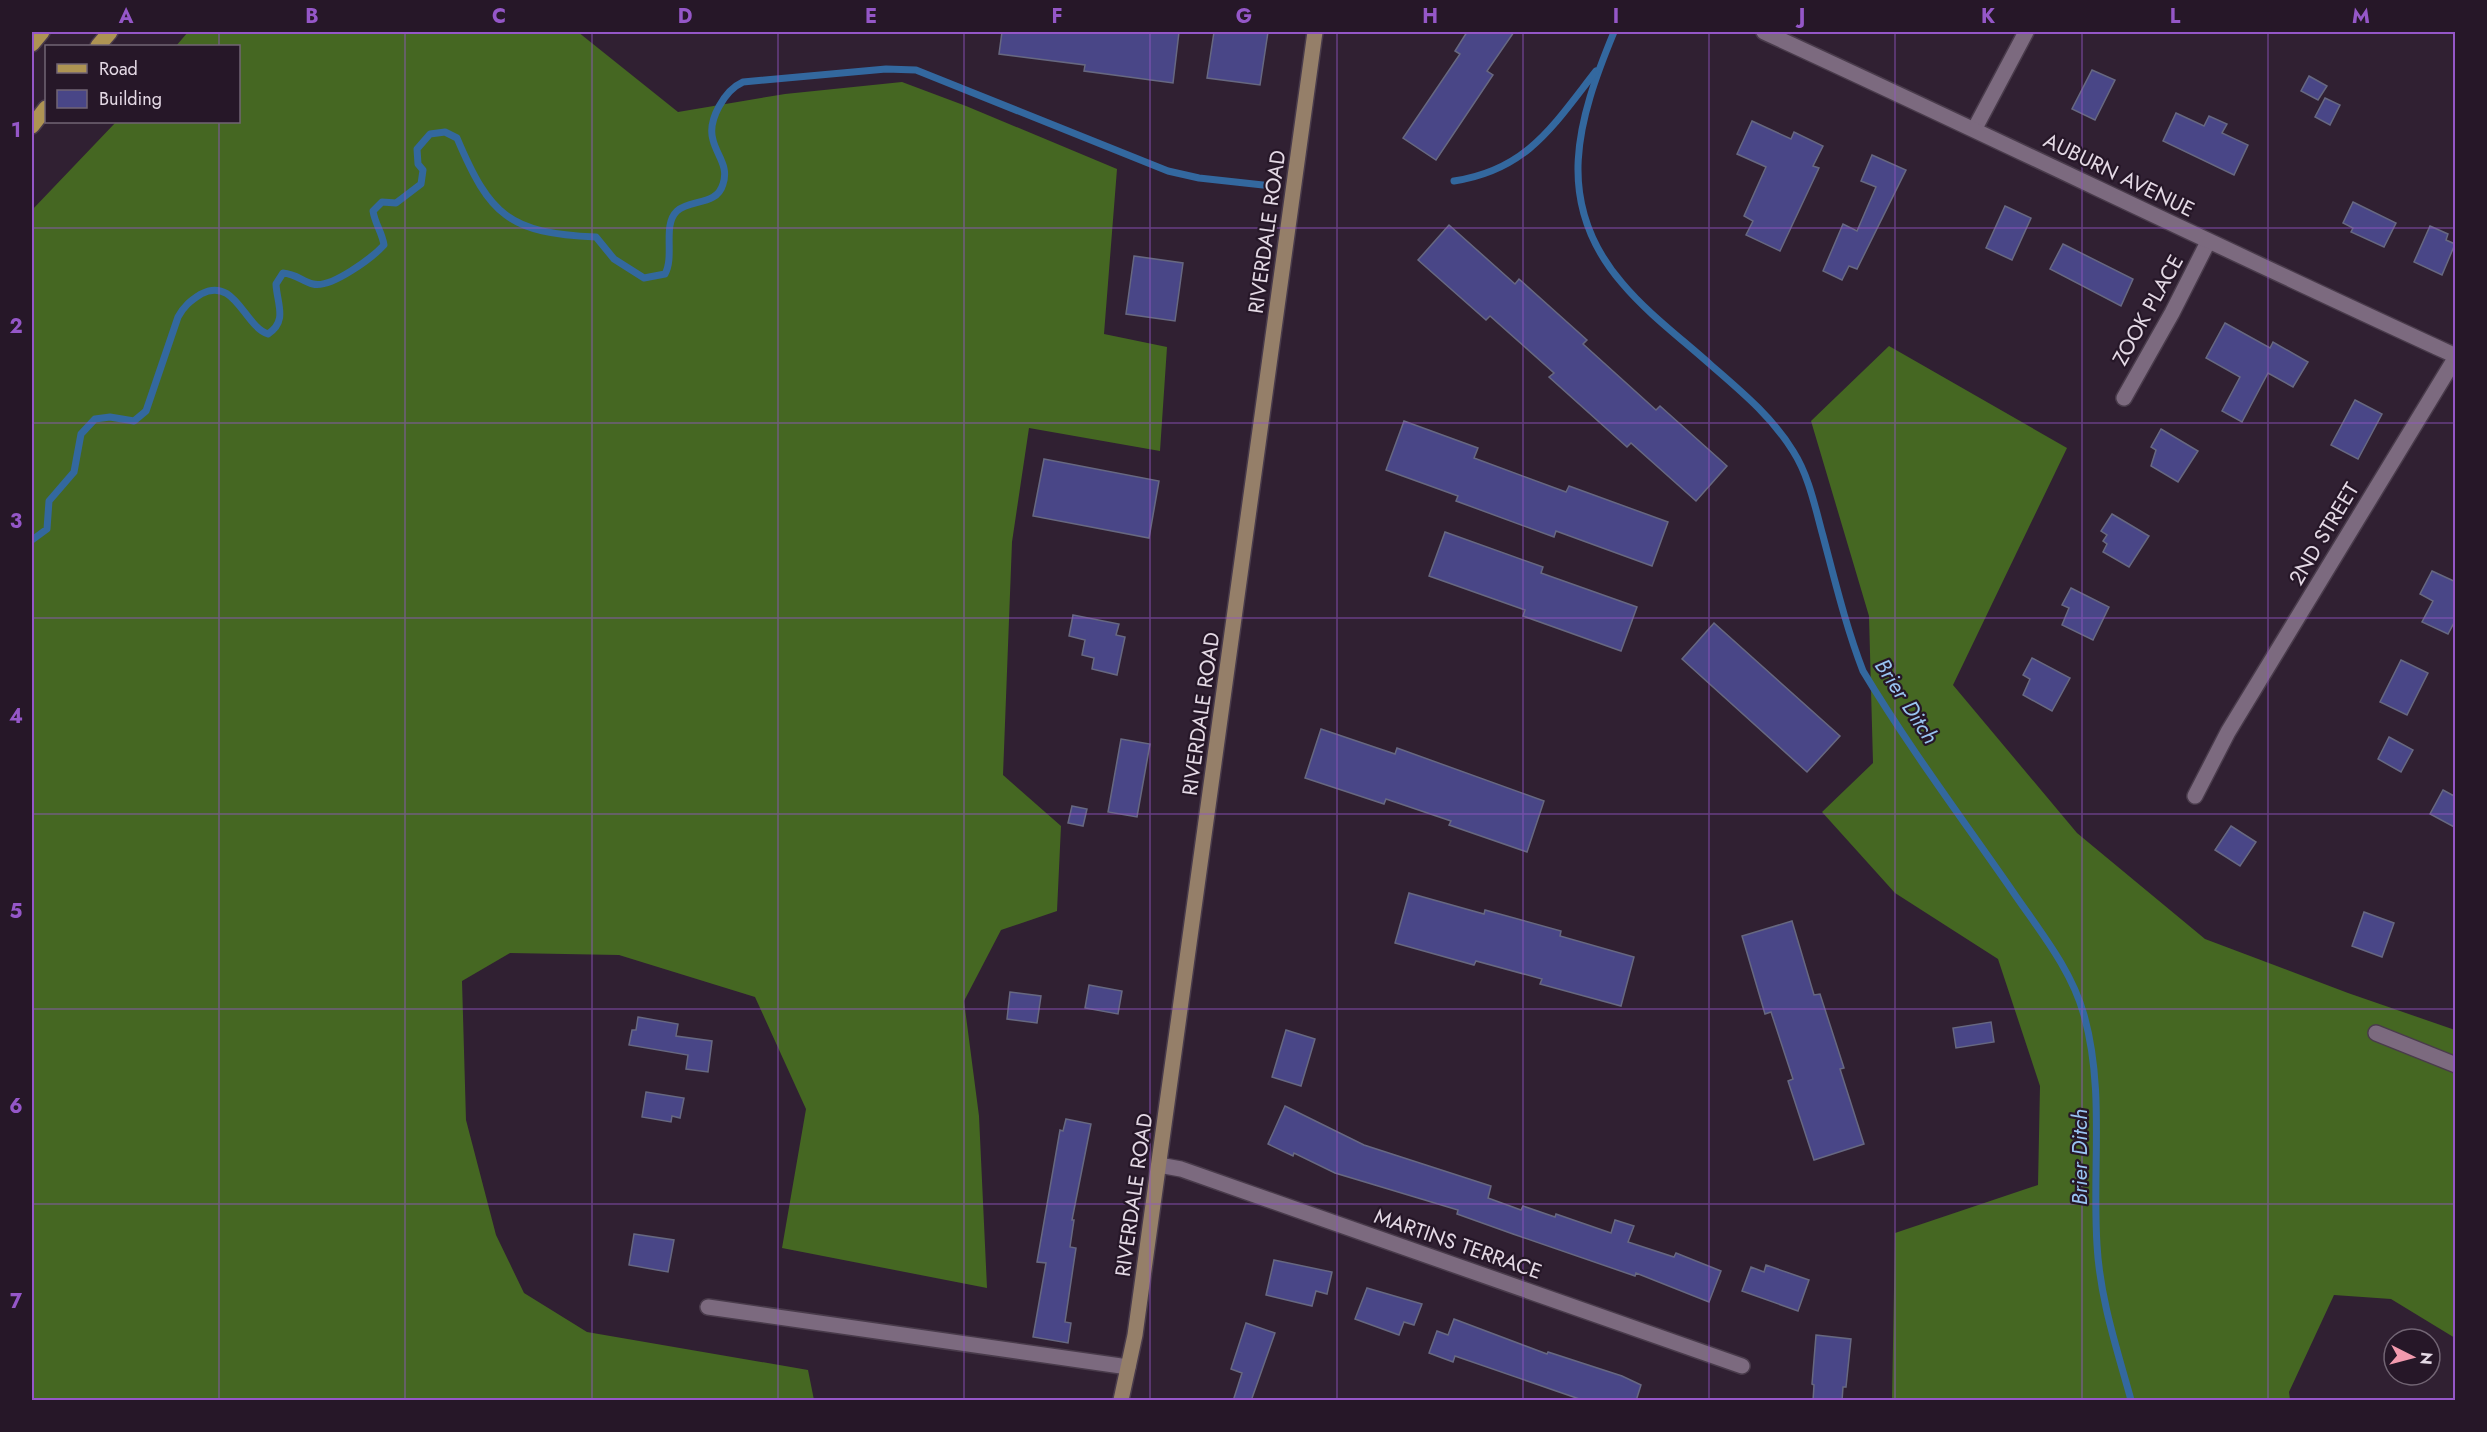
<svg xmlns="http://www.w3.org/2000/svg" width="2487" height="1432" viewBox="0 0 2487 1432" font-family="Jost,sans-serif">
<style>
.forest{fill:#456722}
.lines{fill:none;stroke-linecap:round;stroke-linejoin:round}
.stream{stroke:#33689f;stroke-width:7}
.building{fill:#494687;stroke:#676881;stroke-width:1.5}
.minor-casing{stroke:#493b4b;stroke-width:18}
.tertiary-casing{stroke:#493b4b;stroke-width:18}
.secondary-casing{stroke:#493b4b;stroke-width:18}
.primary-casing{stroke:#493b4b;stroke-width:18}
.minor{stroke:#7c6a7f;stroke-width:15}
.tertiary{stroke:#7c6a7f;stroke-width:15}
.secondary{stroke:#957f69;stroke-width:15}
.primary{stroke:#ae9453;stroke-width:15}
.grid{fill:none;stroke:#9557c8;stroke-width:1.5;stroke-opacity:0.55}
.labels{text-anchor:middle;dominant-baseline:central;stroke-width:4.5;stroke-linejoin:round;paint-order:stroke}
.street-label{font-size:21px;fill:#e4d9e5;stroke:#261728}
.water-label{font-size:22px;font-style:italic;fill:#99c4f2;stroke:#261728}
.neatline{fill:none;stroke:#9557c8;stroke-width:2}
.grid-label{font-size:20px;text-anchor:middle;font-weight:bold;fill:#9557c8}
</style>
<rect width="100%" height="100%" fill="#302032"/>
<g class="forest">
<polygon points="188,32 578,32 678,112 785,94 902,82 966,106 1117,169 1104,334 1167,347 1160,451 1029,428 1012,542 1003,775 1061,826 1057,911 1001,930 964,1001 979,1116 987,1288 782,1248 806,1109 755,997 619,955 510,953 462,981 466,1120 496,1235 524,1293 587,1332 808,1370 814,1400 32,1400 32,210 116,122 238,122 238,46 176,46"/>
<polygon points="1889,346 2067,448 1953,685 2077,833 2205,939 2348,993 2455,1030 2455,1338 2391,1299 2334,1295 2289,1392 2290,1400 1892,1400 1895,1233 2038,1185 2040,1086 1998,959 1895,893 1822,812 1873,763 1869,616 1811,421"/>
</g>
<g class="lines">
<g class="stream">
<path d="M1614,32C1578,119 1552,202 1622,283C1648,314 1682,339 1712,366C1742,392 1772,417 1793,451C1809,476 1815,507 1823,536C1835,581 1846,627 1863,671C1908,746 1961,817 2011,889C2038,929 2071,968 2084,1015C2105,1090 2092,1168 2097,1245C2100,1299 2117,1349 2131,1400"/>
<path d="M1454,181C1527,170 1553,126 1596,71"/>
<path d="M32,540L47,529L49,501L74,472L81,434L95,419L110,417L134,421L146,411L178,317C184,306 190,301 201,294C235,276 244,326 268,334C288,321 277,304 276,284L283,273C296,274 302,281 313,284C331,289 373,257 384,245C382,232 375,224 373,211L382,202L396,203L421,184L423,170L418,164L417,149L430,134L445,132L457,138C490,216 509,233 596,237L614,259L644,278L665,274C675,256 662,225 677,211C690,199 717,206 723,184C729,166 717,156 713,140C707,120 725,90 743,82L886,69L916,70L1168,171L1199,178L1263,185"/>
</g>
</g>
<g class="building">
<polygon points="1002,32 1179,32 1173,83 1084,71 1085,65 999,54"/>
<polygon points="1214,32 1268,32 1260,85 1207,78"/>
<polygon points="1467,32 1514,32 1487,71 1493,75 1436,160 1403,138 1460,54 1455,51"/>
<polygon points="2092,70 2115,80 2095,120 2072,109"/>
<polygon points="2309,76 2327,86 2318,100 2301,91"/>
<polygon points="2325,98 2340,105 2330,125 2315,117"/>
<polygon points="2176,113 2204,126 2209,116 2227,124 2222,133 2248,145 2234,175 2163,141"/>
<polygon points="1752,121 1791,139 1794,132 1823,146 1813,166 1819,168 1780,251 1746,235 1753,221 1744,216 1766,167 1737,154"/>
<polygon points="1872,155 1906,170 1857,269 1849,266 1842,280 1823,271 1843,224 1857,231 1876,187 1861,181"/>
<polygon points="2353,202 2396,223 2384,247 2351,232 2353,228 2343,223"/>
<polygon points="2005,206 2031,218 2012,260 1986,248"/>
<polygon points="1449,225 1515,284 1519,279 1587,340 1583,344 1656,410 1660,406 1727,466 1696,501 1631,443 1627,447 1549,377 1554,373 1490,316 1486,320 1418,260"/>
<polygon points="2430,226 2448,234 2446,240 2455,244 2442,275 2414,262"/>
<polygon points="2063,244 2133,279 2121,306 2050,269"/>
<polygon points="1134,256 1183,263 1175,321 1126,314"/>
<polygon points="2225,323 2270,348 2273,342 2308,362 2293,387 2268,373 2242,422 2222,411 2240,377 2206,358"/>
<polygon points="2355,400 2382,414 2358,459 2331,445"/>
<polygon points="1404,421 1478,448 1474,458 1566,492 1569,486 1668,522 1652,566 1556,531 1554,537 1456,501 1458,496 1386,470"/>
<polygon points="2161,429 2198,451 2178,482 2151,466 2156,450 2151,447"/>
<polygon points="1044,459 1159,481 1149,538 1033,516"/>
<polygon points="2112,514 2149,536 2129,567 2103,552 2107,544 2103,541 2107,535 2101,531"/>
<polygon points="1445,532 1543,567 1541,573 1637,607 1621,651 1523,616 1525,610 1429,576"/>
<polygon points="2432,571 2456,582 2456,619 2448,634 2422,622 2433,601 2420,594"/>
<polygon points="2071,588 2109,607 2093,640 2062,625 2069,608 2062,605"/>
<polygon points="1073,615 1119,624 1116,635 1125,637 1117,675 1092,669 1094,658 1082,655 1085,640 1069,636"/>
<polygon points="1714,623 1840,736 1807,772 1682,659"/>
<polygon points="2032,658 2070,678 2052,711 2023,695 2030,679 2023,675"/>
<polygon points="2401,660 2428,673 2407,715 2380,702"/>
<polygon points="1321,729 1395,754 1397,748 1544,801 1527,852 1449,825 1451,821 1386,799 1384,804 1305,778"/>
<polygon points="2389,737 2413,750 2401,772 2378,759"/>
<polygon points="1121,739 1150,744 1137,817 1108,812"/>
<polygon points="2443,790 2456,797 2456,828 2430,814"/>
<polygon points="1072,806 1087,809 1083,826 1068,823"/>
<polygon points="2231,826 2256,842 2240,866 2215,850"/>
<polygon points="1409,893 1484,914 1485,910 1561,931 1560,936 1634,957 1621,1006 1540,984 1542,979 1476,961 1474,965 1395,943"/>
<polygon points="2364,912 2394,923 2382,957 2352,946"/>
<polygon points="1792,921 1814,995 1820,994 1844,1068 1840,1069 1864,1144 1814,1160 1788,1081 1793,1079 1771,1012 1765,1014 1742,936"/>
<polygon points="1089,985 1122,991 1118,1014 1085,1008"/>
<polygon points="1010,992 1041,996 1037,1023 1007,1019"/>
<polygon points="638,1017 678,1024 676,1036 712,1041 708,1072 686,1069 688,1055 629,1045 632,1030 636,1030"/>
<polygon points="1991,1022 1994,1042 1956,1048 1953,1028"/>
<polygon points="1286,1030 1315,1039 1301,1086 1272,1077"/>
<polygon points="646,1092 684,1098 680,1118 672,1116 671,1122 642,1117"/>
<polygon points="1285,1106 1364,1145 1491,1186 1488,1198 1521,1210 1523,1206 1555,1217 1556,1214 1611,1233 1615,1220 1634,1226 1628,1242 1674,1257 1676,1253 1721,1271 1709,1302 1636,1273 1635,1276 1513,1234 1457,1214 1458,1210 1335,1173 1294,1153 1293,1156 1268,1144"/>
<polygon points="1066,1119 1091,1124 1072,1220 1074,1220 1070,1247 1076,1248 1065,1322 1071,1323 1068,1343 1033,1337 1046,1263 1037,1262 1060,1130 1063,1131"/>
<polygon points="634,1234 674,1240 668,1272 629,1265"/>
<polygon points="1274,1260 1332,1272 1327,1294 1316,1291 1312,1306 1266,1295"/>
<polygon points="1766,1265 1809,1280 1798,1311 1742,1291 1751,1267 1764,1272"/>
<polygon points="1367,1288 1422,1304 1414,1325 1404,1322 1399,1335 1355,1319"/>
<polygon points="1454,1319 1547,1354 1548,1352 1622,1376 1641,1385 1636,1401 1585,1401 1455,1356 1453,1362 1429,1353 1437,1331 1448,1335"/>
<polygon points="1246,1323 1275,1333 1251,1401 1233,1401 1242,1373 1231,1369"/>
<polygon points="1816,1335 1851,1339 1846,1387 1843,1387 1842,1401 1813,1401 1814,1385 1812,1384"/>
</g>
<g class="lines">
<g class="minor-casing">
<g id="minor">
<polyline points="1975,128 2026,32"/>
<polyline points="2124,398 2172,313 2208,242"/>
<polyline points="2195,796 2228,732 2456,357"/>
<polyline points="2376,1033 2456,1065"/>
<polyline points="1159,1165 1181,1169 1742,1366"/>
<polyline points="708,1307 1128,1367"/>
</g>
</g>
<g class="tertiary-casing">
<path id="tertiary" d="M1764,32C1995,138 2224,250 2456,356"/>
</g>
<g class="secondary-casing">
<polyline id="secondary" points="1121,1400 1135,1335 1315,32"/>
</g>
<g class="primary-casing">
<g id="primary">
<polyline points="32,44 42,32"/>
<polyline points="98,46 110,32"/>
<polyline points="32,126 46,108"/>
</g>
</g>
<use href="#minor" class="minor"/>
<use href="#tertiary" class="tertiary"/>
<use href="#secondary" class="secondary"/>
<use href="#primary" class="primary"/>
</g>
<path class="grid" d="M219,32V46M405,32V1400M592,32V1400M778,32V1400M964,32V1400M1150,32V1400M1337,32V1400M1523,32V1400M1709,32V1400M1895,32V1400M2082,32V1400M2268,32V1400M219,122V1400M32,228H2456M32,423H2456M32,618H2456M32,814H2456M32,1009H2456M32,1204H2456"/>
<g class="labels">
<g class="street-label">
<text transform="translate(2119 175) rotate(26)">AUBURN AVENUE</text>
<text transform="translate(1267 232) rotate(-82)">RIVERDALE ROAD</text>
<text transform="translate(2148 310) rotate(-61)">ZOOK PLACE</text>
<text transform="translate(2324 534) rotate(-59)">2ND STREET</text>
<text transform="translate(1201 714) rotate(-82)">RIVERDALE ROAD</text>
<text transform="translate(1134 1195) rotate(-82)">RIVERDALE ROAD</text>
<text transform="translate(1458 1244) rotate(19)">MARTINS TERRACE</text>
</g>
<g class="water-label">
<text transform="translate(1907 701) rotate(57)">Brier Ditch</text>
<text transform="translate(2079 1157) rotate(-90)">Brier Ditch</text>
</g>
</g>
<rect width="2487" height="1432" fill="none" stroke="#261728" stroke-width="66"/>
<rect x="45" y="45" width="195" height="78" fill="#261728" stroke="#726574" stroke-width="1.5"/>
<rect x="57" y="64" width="30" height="9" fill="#ae9453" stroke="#726574" stroke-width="1.5"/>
<text x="99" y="75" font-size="18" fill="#e4d9e5">Road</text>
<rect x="57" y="90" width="30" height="18" fill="#494687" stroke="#726574" stroke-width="1.5"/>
<text x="99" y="105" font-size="18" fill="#e4d9e5">Building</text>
<g transform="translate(2412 1357) rotate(96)"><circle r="28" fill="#261728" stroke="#726574" stroke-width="1.5"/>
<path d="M0-4.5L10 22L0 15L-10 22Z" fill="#f29aae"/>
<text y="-9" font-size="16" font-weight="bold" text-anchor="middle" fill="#e4d9e5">N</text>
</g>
<rect x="33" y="33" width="2421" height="1366" class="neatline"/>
<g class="grid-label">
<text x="126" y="23">A</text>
<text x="312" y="23">B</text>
<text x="499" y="23">C</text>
<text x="685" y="23">D</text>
<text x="871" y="23">E</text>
<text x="1057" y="23">F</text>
<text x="1244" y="23">G</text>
<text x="1430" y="23">H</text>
<text x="1616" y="23">I</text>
<text x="1802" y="23">J</text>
<text x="1988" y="23">K</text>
<text x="2175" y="23">L</text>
<text x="2361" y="23">M</text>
<text x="16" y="137">1</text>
<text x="16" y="333">2</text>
<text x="16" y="528">3</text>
<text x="16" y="723">4</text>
<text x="16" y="918">5</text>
<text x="16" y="1113">6</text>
<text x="16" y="1308">7</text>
</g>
</svg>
